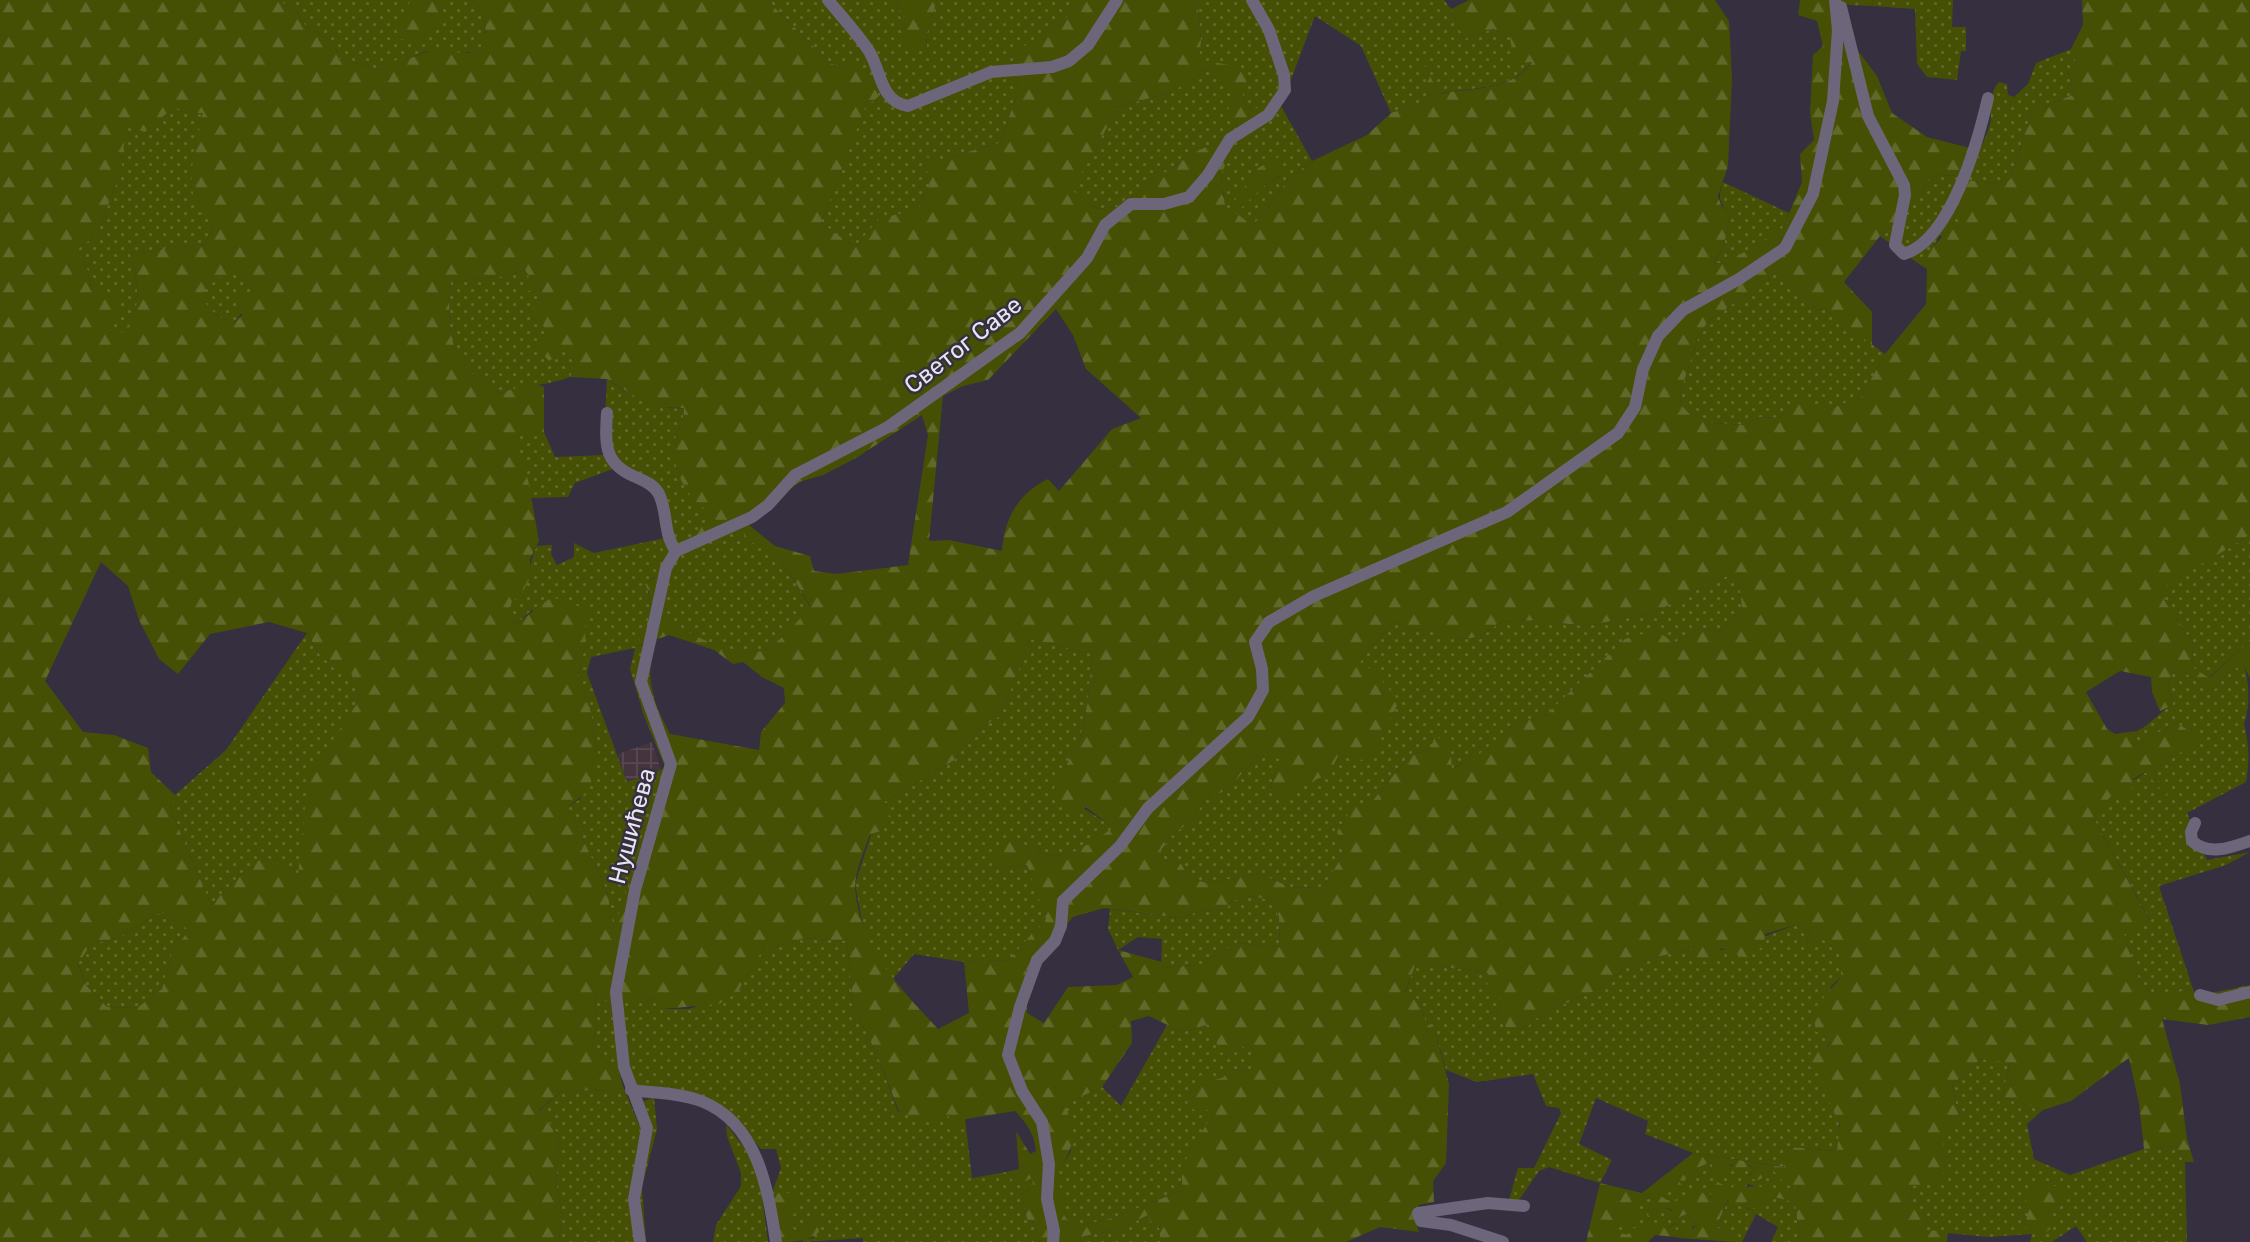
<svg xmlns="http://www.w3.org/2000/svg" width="2250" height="1242" viewBox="0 0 2250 1242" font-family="Rubik,sans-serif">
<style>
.industrial{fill:url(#industrial-grid)}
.grass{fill:url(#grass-dots)}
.forest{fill:url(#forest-firs);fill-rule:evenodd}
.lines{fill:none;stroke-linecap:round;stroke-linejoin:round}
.street{stroke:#6d667a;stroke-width:12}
.labels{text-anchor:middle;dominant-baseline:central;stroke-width:5;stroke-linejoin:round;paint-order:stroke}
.street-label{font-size:24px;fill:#e8e5f0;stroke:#352f40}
</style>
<defs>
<pattern id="industrial-grid" width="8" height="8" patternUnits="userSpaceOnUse" patternTransform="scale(1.75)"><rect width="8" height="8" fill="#45343e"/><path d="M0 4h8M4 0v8" fill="none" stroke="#574851"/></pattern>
<pattern id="grass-dots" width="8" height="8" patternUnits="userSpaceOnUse" patternTransform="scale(1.75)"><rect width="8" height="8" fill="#455004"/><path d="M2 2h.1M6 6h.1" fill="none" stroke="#606929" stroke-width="1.8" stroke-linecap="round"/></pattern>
<pattern id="forest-firs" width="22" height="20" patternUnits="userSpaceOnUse" patternTransform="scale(1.75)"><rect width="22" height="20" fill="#455004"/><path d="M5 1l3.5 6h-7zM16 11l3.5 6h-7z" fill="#606929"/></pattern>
</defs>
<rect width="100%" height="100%" fill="#352f40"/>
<polygon class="industrial" points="652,742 661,770 627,782 618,754"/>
<g class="grass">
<polygon points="276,0 471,0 483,11 486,35 483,47 478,51 462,53 426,51 382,70 339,59 334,43 306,27 296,9"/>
<polygon points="767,0 897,0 900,15 927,47 926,36 937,0 1079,0 1065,20 1016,52 1017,94 1000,143 935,161 918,154 931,179 918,211 880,218 855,247 821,223 865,107 879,96 860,63 842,68 830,63"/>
<path d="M1192,0H1444L1451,9L1464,39L1493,29L1510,37L1532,61C1511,92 1471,86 1438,94L1422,61L1431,100L1391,113L1361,46L1315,16L1281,106L1312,161L1289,179L1253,226L1235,213L1265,185L1281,176L1275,159L1226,214L1221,174L1227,161L1190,155L1117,207L1096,209L1071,190L1119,106L1170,93L1197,70L1215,73L1237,89L1236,126L1275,116L1280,107L1247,109L1242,92L1198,59L1201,42L1198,6Z"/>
<polygon points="1873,0 1953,0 1952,27 1966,27 1966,51 1961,51 1957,80 1927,77 1917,64 1915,9 1872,6"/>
<path d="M2071,49L2077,64L2068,73L2075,94L2032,111L2010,180L1993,183L1964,180C1971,165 1990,134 1991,118C1991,106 1990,91 1999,82L2007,84L2008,95L2014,97L2028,84L2036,63Z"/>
<path d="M174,106L188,113H204L196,144L214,222L206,244L130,253C137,284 146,310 120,335L107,331L119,312L91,286L86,264L75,251L97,234L121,171L125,126L145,132Z"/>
<path d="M1938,175L1960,176L1962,223L1956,227L1947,218C1942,237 1930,248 1922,266L1880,236L1893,225L1909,189L1923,191L1927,180Z"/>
<path d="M1723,182L1789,213L1783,228L1726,264L1714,263L1724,246L1730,214C1718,202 1718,197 1723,182Z"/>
<path d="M525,270L529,276L526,291L540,287L542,299L533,308L541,319L546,334L567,348L575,367L570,377C546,386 525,385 500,393C450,365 446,337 451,282L505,276Z"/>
<polygon points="1777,271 1816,309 1826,310 1885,354 1861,397 1827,410 1788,408 1779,418 1760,417 1746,425 1712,423 1688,412 1681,405 1680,393 1699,335 1707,323"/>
<polygon points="228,273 243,273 254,292 235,323 218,317 200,298 210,282"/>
<path d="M607,379C629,394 657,411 684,408C684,421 678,428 675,440C670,460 688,498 705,509V523L682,549L744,528L780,558L811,608C800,618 775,648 762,651C735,660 680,631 661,613L668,584L654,577L645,584C655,603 649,630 637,647L657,640C647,667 649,683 658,710L644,716L630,669L635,648L591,657L587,673L627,782L661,770L657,797L614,931L607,891L568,807L580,799L598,754L589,702L578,675L585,646L532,610L516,624L508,618L512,601C534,587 526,566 537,546L552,545L551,554L557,565L574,557V543L594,553L665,538C655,492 657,490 613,469L575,483L568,497L531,498L513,432H544L555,457L603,455Z"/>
<polygon points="2250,535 2250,641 2208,678 2192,667 2193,644 2164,600 2165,586"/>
<polygon points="1738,572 1742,608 1722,632 1701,628 1674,643 1625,639 1546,715 1514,724 1478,756 1451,769 1430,750 1411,754 1370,804 1354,805 1337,832 1344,853 1323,888 1290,887 1260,874 1206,883 1189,877 1180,864 1163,860 1161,850 1174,833 1192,821 1205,800 1227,790 1259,755 1281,758 1271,784 1273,796 1328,774 1362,657 1394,622 1413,630 1430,629 1458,639 1480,637 1501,622 1537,620 1585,626 1654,613 1713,581"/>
<path d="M307,633L320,655L351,671L359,701C326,753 306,817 298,878L243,872L211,905L170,808L175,795L226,750Z"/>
<path d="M1030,639L1092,654L1088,701L1080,739L1054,789L1114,828C1068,858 1061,867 1010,838L1002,868L1027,865L1048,922L1035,930L1009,960L964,962L914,954L892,980L865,937L855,884L881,804L956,759L964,739L1001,715Z"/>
<path d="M2243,663C2250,680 2250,709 2244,724C2249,744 2250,761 2246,782L2187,813L2207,860L2250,852L2226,865L2159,886L2193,989L2156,997L2139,980L2124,934L2150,920L2093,817L2112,794L2146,772L2166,795L2153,771L2200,739L2177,723L2134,745L2137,731C2152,724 2158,712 2173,705L2168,683L2175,667L2214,690L2227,674Z"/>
<polygon points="1250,896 1271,900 1279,917 1280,947 1239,943 1216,954 1205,964 1161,968 1162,939 1138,937 1118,950 1108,929 1110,909 1180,918 1200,911 1226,909 1232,901"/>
<polygon points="161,912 190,930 172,953 162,989 138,1008 107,1007 86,985 78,963 91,944 118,938"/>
<path d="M1795,925L1810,932L1806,945L1821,938L1841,952V977L1831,986L1823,1033L1831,1041C1807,1078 1832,1090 1839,1124C1841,1131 1838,1143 1837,1151L1790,1147L1785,1167L1693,1153L1645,1134L1648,1121L1596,1098L1579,1144L1612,1160L1600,1183L1549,1167L1539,1171L1519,1200H1509L1518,1168H1534L1561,1113L1559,1108L1546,1106L1533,1074L1477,1082L1446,1070L1435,1031L1425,1020L1420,1000L1405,993L1416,963L1488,973L1502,999L1497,1015L1506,1027L1525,1029L1541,1014L1599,989L1626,968L1648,959L1691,949L1729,950Z"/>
<polygon points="804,938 847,941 853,1005 879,1059 898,1112 950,1116 950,1130 965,1119 972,1178 1006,1172 1017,1185 1032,1177 1033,1185 1022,1195 1027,1219 1033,1223 1040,1242 863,1242 863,1238 803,1242 803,1239 814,1238 815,1216 798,1232 788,1226 796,1193 772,1193 781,1168 776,1149 761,1149 735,1120 716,1105 633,1087 621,1002 656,999 662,1009 689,1009 737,993 761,951"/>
<polygon points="595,995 611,1004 621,1079 592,1046 597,1021"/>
<polygon points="1210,1024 1229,1056 1247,1044 1259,1053 1251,1070 1241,1072 1233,1069 1222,1079 1200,1084 1203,1107 1213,1113 1183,1190 1113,1218 1074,1227 1060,1212 1059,1171 1071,1151 1065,1104 1102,1087 1121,1106 1167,1025 1182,1032"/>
<polygon points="1981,1059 2010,1062 2002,1097 2043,1110 2027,1124 2034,1159 2070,1175 2144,1149 2176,1146 2185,1162 2187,1242 2087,1242 2076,1226 2052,1242 2030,1242 2032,1234 1988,1237 1917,1230 1910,1205 1912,1185 1959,1117 1952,1085"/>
<polygon points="623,1086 639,1125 642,1102 654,1097 657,1129 642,1187 646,1242 559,1242 562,1215 556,1182 559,1135 539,1111 562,1091 617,1090"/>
<polygon points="726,1124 752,1158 759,1173 768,1242 713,1242 716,1225 741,1186 741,1173 727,1136"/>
<path d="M1711,1162L1713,1168L1708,1174C1725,1168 1739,1159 1755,1169L1747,1177L1759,1180L1774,1170L1780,1177L1799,1186L1797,1192C1780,1193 1764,1189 1748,1184L1744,1189C1721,1189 1678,1214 1658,1194L1662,1191H1687L1677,1181L1700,1176L1697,1168Z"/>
<path d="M1643,1194L1656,1199L1647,1211L1664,1207L1682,1216L1687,1214L1697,1225L1684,1231L1679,1238L1675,1237V1223L1666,1229L1644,1228L1627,1236L1615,1231V1224C1628,1220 1641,1207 1643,1194Z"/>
<polygon points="1774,1197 1795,1202 1800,1242 1771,1242 1778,1227 1756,1214 1742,1242 1736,1242 1734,1235 1716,1227 1729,1199 1750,1210"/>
<path d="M1148,1215C1156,1223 1164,1229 1160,1242H1081L1080,1237L1120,1229Z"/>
</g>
<g class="forest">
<path d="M0,0H276L296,9L306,27L334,43L339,59L382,70L392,60C407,62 416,55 428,51C446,46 465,60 482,48L481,41L486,34L483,11L471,0H767L830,63L842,68L860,62L879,96L865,108L821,223L855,247L880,218L918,210L931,179L917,153L935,161L1000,143L1017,94L1015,52L1065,20L1079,0H1192L1198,6L1201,42L1199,59L1238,67L1248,77L1242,92L1247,109L1281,106L1274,117L1236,126L1227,112L1236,89L1221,86L1214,73L1197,70L1196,77L1170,93L1119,106L1072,190L1096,209L1117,207L1190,155L1220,140L1227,161L1221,175L1226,213L1258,168L1279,157L1282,175L1265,185L1236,213L1253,226L1289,179L1312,161L1367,135L1391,113L1431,100L1420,56L1439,94C1470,87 1511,92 1532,62L1514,63L1510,37L1493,29L1464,39L1451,9L1469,0H1715L1729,21L1732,78L1728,166L1718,196L1721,205L1730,214L1724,246L1714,262L1725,264L1783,228L1802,182L1800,154L1814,140L1810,113L1813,55L1823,46L1817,21L1798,15L1800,0H1873L1872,6L1831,4L1853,44L1877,76L1892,113L1927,137L1978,150V160L1971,163L1965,180L1993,183L2010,180L2032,111L2075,94L2068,72L2077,64L2071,49L2083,25L2082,0H2250V535L2166,586L2164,600L2193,644L2192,667L2209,678L2250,641V678L2243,664L2227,674L2214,690L2175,667L2168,683L2173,705L2160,711L2152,692L2151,677L2120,671L2086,692L2107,729L2115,734L2137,731L2134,745L2177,723L2201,739L2153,771L2170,799L2145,772L2133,779L2132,797L2112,795L2093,817L2150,921L2124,934L2139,980L2156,997L2193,989L2196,996L2250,985V1017L2208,1025L2162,1019L2180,1084L2187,1139L2194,1162H2185L2176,1146L2144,1149L2139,1104L2129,1058L2071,1101L2043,1110L2002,1097L2010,1063L1981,1059L1952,1085L1959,1117L1943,1143L1949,1164L1937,1184L1912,1186L1910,1205L1924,1220L1917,1230L1948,1231L1947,1242H1800L1795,1202L1774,1197L1751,1210L1728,1200L1716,1227L1734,1235L1736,1242L1679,1238L1687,1225L1693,1229L1697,1225L1687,1214L1672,1220V1210L1664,1207L1659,1217H1648L1647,1211L1655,1199L1644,1194L1635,1221L1629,1226L1624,1221L1615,1224V1231L1627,1235L1634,1228H1644L1651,1220L1666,1229L1676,1223L1675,1237L1655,1235L1648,1242H1586L1600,1183L1642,1193L1693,1153L1784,1167L1789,1147L1837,1151L1840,1125L1826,1095L1819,1070L1810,1067L1806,1059L1817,1048L1826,1050L1831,1042L1823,1033L1816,1032L1813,1010L1841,977V952L1821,938L1806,946L1810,932L1795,925L1765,934L1764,945L1748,959L1721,948L1710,964L1697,958L1691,949L1648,959L1626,968L1599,989L1541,1014L1525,1029L1506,1027L1497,1015L1502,999L1487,987L1488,973L1416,963L1405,992L1420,1000L1425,1020L1435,1031L1449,1084L1446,1163L1433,1181L1434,1202L1419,1205L1414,1216L1419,1232L1380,1227L1346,1242H1160V1227L1153,1226L1148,1215L1120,1229L1080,1237L1081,1242H1040L1033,1223L1027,1219L1022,1195L1033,1185L1032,1178L1017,1185L1006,1172L1019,1169L1016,1131L1030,1154L1036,1151C1035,1136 1027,1123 1015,1111L966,1119L950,1131L949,1116L933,1122L899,1112L879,1059L853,1005L847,941L804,938L762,951L737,993L719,1004L662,1009L656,999L611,1004L595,995L597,1021L592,1046L621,1079L623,1086L617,1090L562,1091L539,1110L559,1135L556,1182L562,1215L559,1242H0ZM174,107L188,113H203C197,140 182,187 201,212C203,216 210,219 214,222L206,244L130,253C137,284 146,310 120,334L108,332L119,312V297L91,286L86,264L76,251L97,234L121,171L126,127L145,132ZM1938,175L1959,176L1953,203L1962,223L1956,227L1946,217L1936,231L1942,237L1929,251L1922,266L1927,269L1926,304L1885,354L1861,397L1827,410L1806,399L1788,408L1779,418L1760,417L1746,425L1712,423L1688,412L1681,405L1680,393L1699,335L1707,323L1777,271L1816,309L1826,310L1872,345V312L1844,282L1880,236L1893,225L1910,190L1916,196L1923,191L1927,180ZM525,270L529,276L525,283L526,292L540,287L542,299L533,307L535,315L541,319L546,334L536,347L549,361L567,349L575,367L570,377L607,379L652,407L684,408C684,421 678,428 675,440C669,463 686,497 705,509V522L680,551L743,528L746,546L758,541L780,558L811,607C800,618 775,648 762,651C735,659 680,631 661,613L668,584L655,577L645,584C656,603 648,630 635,647L669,635L714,650L733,664L743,662L762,677L784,688L785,703L761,732L759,750L670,734L658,710L644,716L665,767L661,770L657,797L614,929L607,891L568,807L589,790L598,754L589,702L578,675L585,646L586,609L552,597L516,624L508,618L512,601L520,596L531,577L530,559L539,541L529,484L514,433L544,432V387L533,383L500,393C450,365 446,337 451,282L505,276ZM243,273L254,292L240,296L238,307L242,315L235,323L218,317L201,298C211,280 222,274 243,273ZM1056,309L1073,335L1086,369L1141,418L1112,429L1059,491L1048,479C1019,493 1004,518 1002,551L949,540L929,541L943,396L963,386L988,380ZM922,415L928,435L908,565L837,574L814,571L810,556L775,546L749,525L799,482L823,475L856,458ZM101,562L128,586L139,620L159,659L178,674L210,634L269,622L307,633L320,655L340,674L351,672L359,701L308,776L298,877L265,856L243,872L211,905L170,808L175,795L151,772L148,748L114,735L83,732L45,681ZM1738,573L1742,608L1722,632L1701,628L1674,643L1656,630L1625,639L1546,715L1514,724L1477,756L1452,769L1450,744L1435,736L1430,750L1411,754L1370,804H1354L1337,832L1344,853L1323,888L1290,887L1260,874L1206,883L1189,877L1181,864L1163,860L1161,850L1174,833L1192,821L1205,800L1227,790L1259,755L1280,759L1271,784L1273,796L1285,801L1299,787L1329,774L1339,754L1370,762L1399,701L1372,669L1360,665L1362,657L1394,622L1413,630L1430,629L1457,639L1480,637L1501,622L1537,620L1585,626L1654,613L1713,581ZM1030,639L1092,654L1088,701L1080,739L1054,789L1069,816L1086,807L1113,828C1067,858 1061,867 1010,838L988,854L1002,868L1027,865L1047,922L1035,930L1009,960L964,962L969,1013L938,1029C899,987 859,947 855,887C855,871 865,849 870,834L882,831L891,817L881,804L956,759L964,739L1001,715ZM1250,896L1271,900L1279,917L1280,947L1239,943L1216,954L1205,964L1162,968V962L1118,950L1133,977L1117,985L1068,987L1044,1023L1027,1013L1026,971L1073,917L1104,908L1180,918L1200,911L1226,909L1232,901ZM161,912L189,930L172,953L162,989L137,1008L107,1007L86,985L78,964L91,944L118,938ZM1149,1016L1182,1032L1210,1024L1220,1052L1229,1056L1247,1044L1258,1053L1251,1070L1241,1072L1233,1069L1222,1078L1209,1081L1201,1075L1197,1078L1200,1084L1190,1093L1187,1104L1194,1110L1203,1108L1213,1113L1181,1168L1183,1190L1113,1218L1074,1227L1061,1212L1065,1204L1059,1189L1061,1184L1059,1171C1076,1142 1075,1135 1065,1104L1102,1087L1132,1043L1131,1021ZM1711,1162L1713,1168L1708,1174L1724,1175L1731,1164L1741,1172L1749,1165L1755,1169L1747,1178L1759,1180L1774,1171L1785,1185L1799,1187L1797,1192C1776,1194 1759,1181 1741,1189L1739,1183L1731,1188L1717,1182L1710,1186L1711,1197L1697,1190C1685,1198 1673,1208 1659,1194L1662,1191H1688L1678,1181L1700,1176L1697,1168Z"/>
<polygon points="411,0 445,0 440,10 442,20 414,43 398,38 397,23"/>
<polygon points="897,0 937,0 926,36 927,47 913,52 906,46"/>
<polygon points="2038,1183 2062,1187 2064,1198 2048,1215 2052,1228 2040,1236 2025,1232 2028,1208 2024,1195"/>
<path d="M772,1193H797L796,1212L790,1218L788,1226L798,1232L816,1215L819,1232C808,1242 793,1242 777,1242Z"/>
</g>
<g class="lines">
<g class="street">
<path d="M828,0C842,17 857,33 869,51C881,70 880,102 908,106L991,72L1052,67L1069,61L1088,45L1117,0"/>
<path d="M1841,7L1868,116L1904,185L1905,195L1895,245L1904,254C1951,240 1978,141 1988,98"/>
<path d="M607,413C605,446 604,465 638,478C647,482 655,486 659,494C668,513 663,534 676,551L666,568L641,682L671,764L635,890L616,992L624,1067L647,1128L634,1199L640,1242"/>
<polyline points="676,551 752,517 768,505 795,475 888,427 1020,333 1087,258 1105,225 1131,204 1164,204 1189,197 1208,175 1230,139 1268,115 1285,90 1284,75 1269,30 1252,0"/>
<path d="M2195,823L2191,832L2192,841C2209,856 2230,848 2250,841"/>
<polyline points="2200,995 2218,1000 2250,992"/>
<path d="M631,1090C654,1093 680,1093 701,1101C758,1123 768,1189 776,1242"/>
<polyline points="1053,1242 1054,1231 1047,1199 1049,1164 1042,1122 1022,1091 1008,1055 1020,1007 1037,960 1055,941 1061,926 1063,901 1120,846 1148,808 1248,717 1263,690 1262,669 1255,642 1269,622 1314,596 1507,512 1618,433 1635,407 1643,369 1658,336 1683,310 1739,279 1785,248 1813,194 1833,101 1838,30 1835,0"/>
<polyline points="1503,1242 1451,1225 1421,1221 1418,1213 1488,1203 1524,1206"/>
</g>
</g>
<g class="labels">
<g class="street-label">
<text transform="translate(963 345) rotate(-38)">Светог Саве</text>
<text transform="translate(632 826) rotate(-75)">Нушићева</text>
</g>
</g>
</svg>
